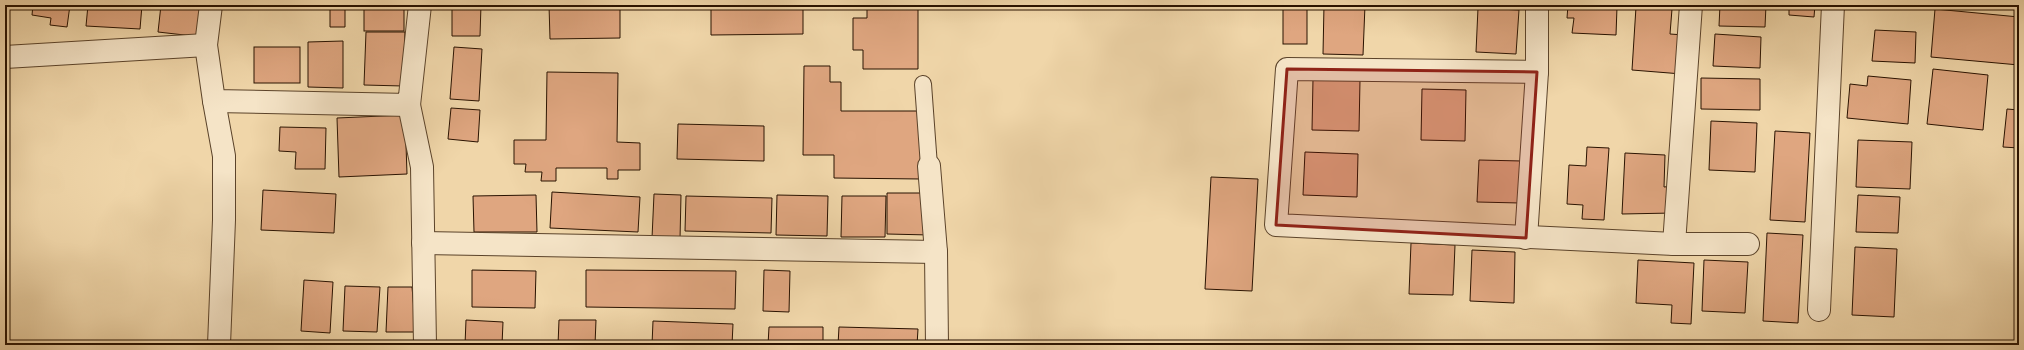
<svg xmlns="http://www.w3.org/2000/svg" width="2024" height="350" viewBox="0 0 2024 350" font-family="'Libre Bodoni',serif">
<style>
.building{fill:#dfa680;stroke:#291200}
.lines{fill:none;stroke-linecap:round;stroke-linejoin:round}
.service-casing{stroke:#5b432a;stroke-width:18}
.minor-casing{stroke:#5b432a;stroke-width:24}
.service{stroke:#f5e4c7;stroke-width:16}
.minor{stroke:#f5e4c7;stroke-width:22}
.marked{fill:#8f2418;fill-opacity:0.2;stroke:#8f2418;stroke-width:3;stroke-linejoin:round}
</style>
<rect width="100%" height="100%" fill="#f0d6a9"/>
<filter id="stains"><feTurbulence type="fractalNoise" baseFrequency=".005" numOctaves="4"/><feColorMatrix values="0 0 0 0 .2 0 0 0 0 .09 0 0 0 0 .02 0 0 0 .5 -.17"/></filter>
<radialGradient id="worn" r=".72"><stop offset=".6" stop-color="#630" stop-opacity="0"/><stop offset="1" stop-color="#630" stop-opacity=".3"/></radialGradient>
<g class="building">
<polygon points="33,5 70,5 67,27 50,25 51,18 32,15"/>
<polygon points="88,5 142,5 140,29 86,26"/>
<polygon points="161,5 205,5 202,37 158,32"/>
<polygon points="306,5 345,5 345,27 330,27 330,9 306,9"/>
<rect x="364" y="5" width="40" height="26"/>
<polygon points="452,5 481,5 480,36 452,36"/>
<polygon points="549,5 620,5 620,38 550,39"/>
<polygon points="711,5 803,5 803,34 711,35"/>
<polygon points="867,5 918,5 918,69 863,69 863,50 853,50 853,18 867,18"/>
<rect x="1283" y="5" width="24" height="39"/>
<polygon points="1324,5 1365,5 1363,55 1323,54"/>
<polygon points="1568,5 1617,7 1616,35 1572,33 1574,18 1567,18"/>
<polygon points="1720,5 1766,5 1765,27 1719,26"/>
<polygon points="1778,5 1815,5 1814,17 1789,15 1789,8 1778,8"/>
<polygon points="1636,7 1672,9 1670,34 1684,35 1682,74 1632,70"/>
<polygon points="1478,8 1519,10 1516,54 1476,52"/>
<polygon points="1935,9 2019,17 2019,65 1931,57"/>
<polygon points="1875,30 1916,32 1915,63 1872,61"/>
<polygon points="366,32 405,32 403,86 364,85"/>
<polygon points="1715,34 1761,37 1760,68 1713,66"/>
<polygon points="343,41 343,88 308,87 308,42"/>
<rect x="254" y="47" width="46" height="36"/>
<polygon points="454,47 482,49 479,101 450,99"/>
<polygon points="804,66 830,66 830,82 841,82 841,111 922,111 921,179 834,178 834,155 803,155"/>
<polygon points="1933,69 1988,75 1983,130 1927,124"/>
<polygon points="547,72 618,73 617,142 640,143 640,170 618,170 618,179 607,179 607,168 556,168 556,181 541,181 542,172 525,172 526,164 514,164 514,140 546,140"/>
<polygon points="1868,76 1911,80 1908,124 1847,118 1850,84 1867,86"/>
<polygon points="1701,78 1760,79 1760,110 1701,109"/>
<polygon points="1313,79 1360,80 1359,131 1312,130"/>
<polygon points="1422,89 1466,90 1465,141 1421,140"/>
<polygon points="451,108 480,110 478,142 448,139"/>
<polygon points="2007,109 2019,110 2019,148 2003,147"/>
<polygon points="405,115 407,174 339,177 337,118"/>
<polygon points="1711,121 1757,123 1755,172 1709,170"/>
<polygon points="678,124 764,126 764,161 677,159"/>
<polygon points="280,127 326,128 325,169 295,169 296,152 279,151"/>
<polygon points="1775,131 1810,133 1805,222 1770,220"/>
<polygon points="1858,140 1912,142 1910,189 1856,187"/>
<polygon points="1587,147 1609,148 1604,220 1582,219 1583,205 1567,204 1569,165 1586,166"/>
<polygon points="1305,152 1358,154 1357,197 1303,195"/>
<polygon points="1625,153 1665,155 1664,187 1674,186 1673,213 1622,214"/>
<polygon points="1479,160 1522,161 1520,203 1477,202"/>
<polygon points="1211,177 1258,179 1252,291 1205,289"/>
<polygon points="263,190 336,194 334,233 261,230"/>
<polygon points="552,192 640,197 638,232 550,228"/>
<polygon points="887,193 925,193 930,235 887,234"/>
<polygon points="654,194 681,195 680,239 652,238"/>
<polygon points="536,195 537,232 474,232 473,196"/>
<polygon points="777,195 828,196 827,236 776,235"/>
<polygon points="1858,195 1900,197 1898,233 1856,232"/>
<polygon points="686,196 772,198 771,233 685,231"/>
<polygon points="842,196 886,196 885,237 841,237"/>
<polygon points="1767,233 1803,235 1798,323 1763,321"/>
<polygon points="1411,243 1455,245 1453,295 1409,294"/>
<polygon points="1855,247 1897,249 1894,317 1852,315"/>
<polygon points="1472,250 1515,252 1514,303 1470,301"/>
<polygon points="1638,260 1694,263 1691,324 1671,323 1672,305 1636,303"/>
<polygon points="1704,260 1748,262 1745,313 1702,311"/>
<polygon points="472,270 536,271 535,308 472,307"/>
<polygon points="586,270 736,271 735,309 586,307"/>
<polygon points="764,270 790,271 789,312 763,311"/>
<polygon points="304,280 333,282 330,333 301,331"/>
<polygon points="345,286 380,287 377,332 343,331"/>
<polygon points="388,287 412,287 416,332 386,332"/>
<polygon points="466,320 503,322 502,345 465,345"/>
<polygon points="559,320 596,320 595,345 558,345"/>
<polygon points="653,321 733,324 732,345 652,345"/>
<polygon points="769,327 823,327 823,345 768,345"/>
<polygon points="839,327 918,329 917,345 838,345"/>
</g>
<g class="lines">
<g class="service-casing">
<polyline id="service" points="923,84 929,166"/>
</g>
<g class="minor-casing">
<g id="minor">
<polyline points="211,5 206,45 214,101 409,105 420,5"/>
<polyline points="5,57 206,45"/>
<polyline points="1537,72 1287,69 1276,225 1674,244 1748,244"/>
<polyline points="214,101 224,156 224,220 219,345"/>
<polyline points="409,105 422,167 425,345"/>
<polyline points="929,166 936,252 937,345"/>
<polyline points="1526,238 1537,72 1537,5"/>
<polyline points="423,243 936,252"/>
<polyline points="1674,244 1691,5"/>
<polyline points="1819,310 1833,5"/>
</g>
</g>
<use href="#service" class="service"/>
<use href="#minor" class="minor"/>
</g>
<path class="marked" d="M1287,69L1537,72L1526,238L1276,225Z"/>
<rect width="2024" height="350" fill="none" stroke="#f0d6a9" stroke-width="20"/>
<rect x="6" y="6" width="2012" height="338" fill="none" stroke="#291200" stroke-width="2"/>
<rect x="10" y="10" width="2004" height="330" fill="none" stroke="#291200"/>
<rect width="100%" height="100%" filter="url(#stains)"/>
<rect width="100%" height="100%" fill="url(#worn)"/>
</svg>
